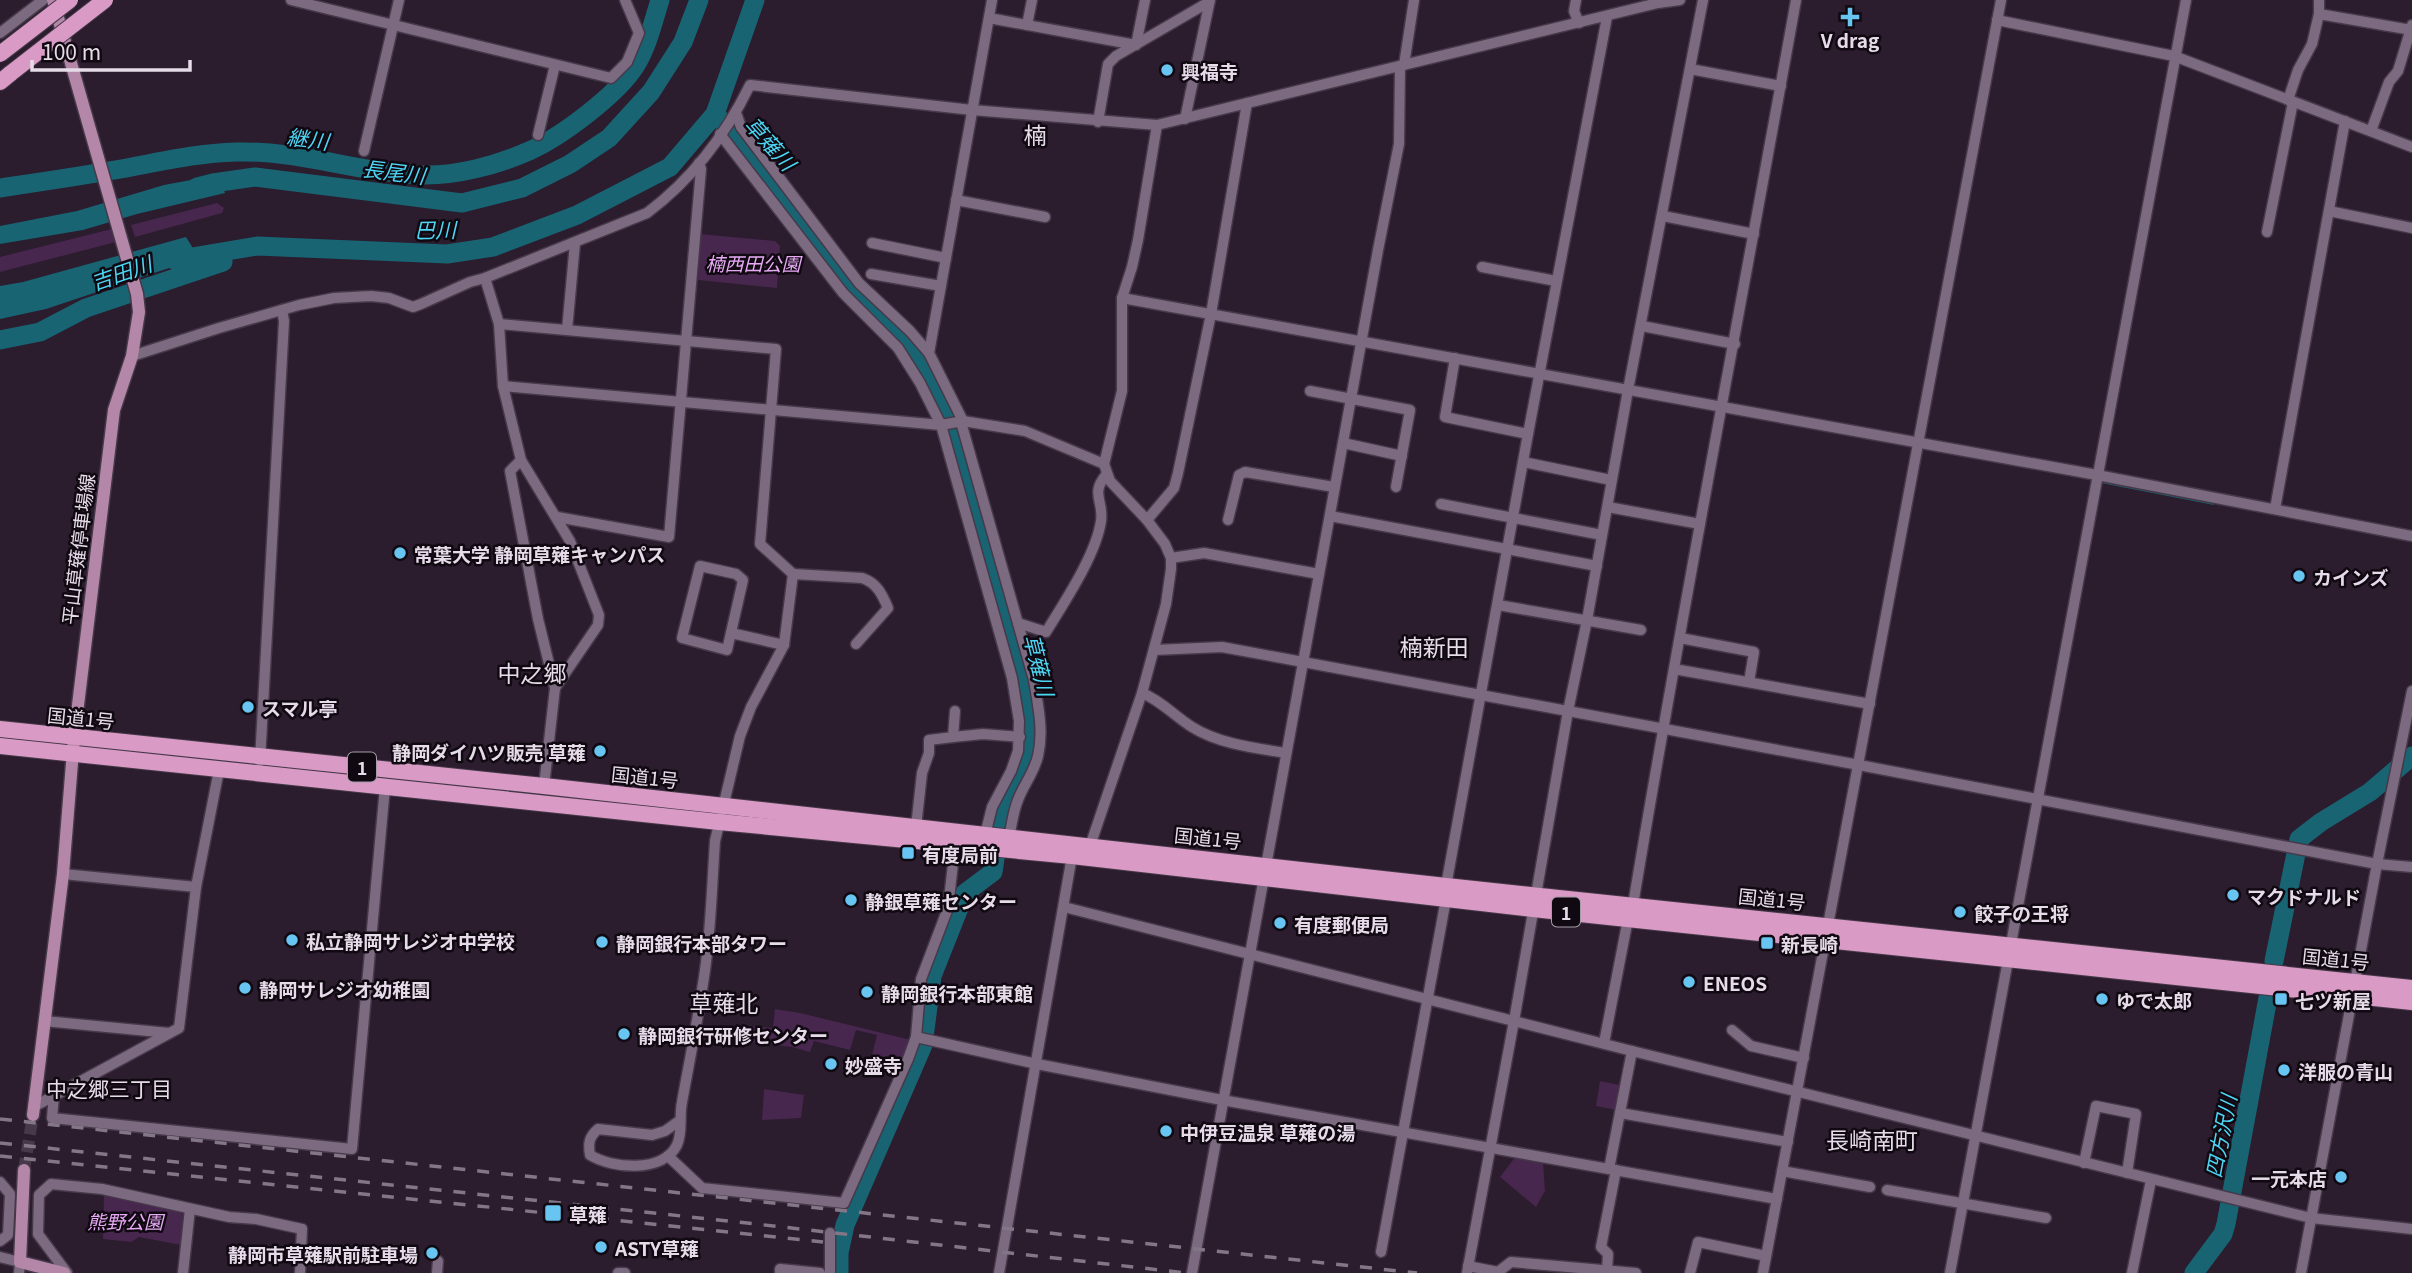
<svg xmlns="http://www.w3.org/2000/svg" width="2412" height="1273" viewBox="0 0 2412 1273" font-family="Georgia,'Noto Sans JP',serif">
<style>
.green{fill:#47274e}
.water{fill:#186473}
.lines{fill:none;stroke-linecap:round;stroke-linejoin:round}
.stream{stroke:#186473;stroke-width:3.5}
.river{stroke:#186473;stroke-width:19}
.major-tunnel{stroke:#47394a;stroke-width:12;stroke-dasharray:12 6;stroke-linecap:butt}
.minor-casing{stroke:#463949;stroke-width:13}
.major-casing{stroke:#463949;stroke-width:15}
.highway-casing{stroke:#463949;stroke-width:18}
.minor{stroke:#7c6a80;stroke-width:10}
.major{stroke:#b487a9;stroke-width:12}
.highway{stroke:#d99bc5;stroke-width:16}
.rail{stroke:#837686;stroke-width:3.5;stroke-dasharray:12 12;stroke-linecap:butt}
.highway-bridge-casing{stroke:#463949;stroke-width:18;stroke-linecap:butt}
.highway-bridge{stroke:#d99bc5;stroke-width:16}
.poi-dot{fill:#68c4f0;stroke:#100911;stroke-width:2.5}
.labels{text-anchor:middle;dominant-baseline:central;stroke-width:5;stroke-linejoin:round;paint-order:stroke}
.shield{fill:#100911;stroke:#a69da8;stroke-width:2}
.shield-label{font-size:18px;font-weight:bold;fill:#e6dce9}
.poi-label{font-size:19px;font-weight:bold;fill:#e6dce9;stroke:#100911;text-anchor:start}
.park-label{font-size:19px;font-style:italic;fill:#e7a9f5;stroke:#100911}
.street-label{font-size:19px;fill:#e6dce9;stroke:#100911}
.water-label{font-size:21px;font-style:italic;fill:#4cd6f4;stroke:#100911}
.neighbourhood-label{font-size:21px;fill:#e6dce9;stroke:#100911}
.quarter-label{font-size:23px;fill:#e6dce9;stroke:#100911}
</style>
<rect width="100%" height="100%" fill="#2b1c2e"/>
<g class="green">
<polygon points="217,203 224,208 222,213 135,237 131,225"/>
<polygon points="112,229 116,242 0,272 0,257"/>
<polygon points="700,234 775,241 780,246 777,288 698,280"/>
<polygon points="775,1009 800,1013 911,1040 904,1063 872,1055 877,1035 856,1030 850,1050 814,1041 810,1052 792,1047 741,1041 743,1025 773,1028"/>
<polygon points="1600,1081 1620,1085 1616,1110 1596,1106"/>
<polygon points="764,1089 804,1095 801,1118 762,1120"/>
<polygon points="1516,1156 1543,1162 1545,1191 1536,1207 1500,1177"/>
<polygon points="104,1194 183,1210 181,1245 139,1237 131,1242 103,1239"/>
</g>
<g class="water">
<polygon points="218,175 225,193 137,214 83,230 0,244 0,226 77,211 164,185"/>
<polygon points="186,237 199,258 46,309 0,319 0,286 23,282"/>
</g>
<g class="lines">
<polyline class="stream" points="2100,481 2213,503"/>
<g class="river">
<path d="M715,114L755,156L790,199L846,286L918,359C948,409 963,464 978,520C993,572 1008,624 1022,676C1028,705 1036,738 1023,768C1016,786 1004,803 1000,823C996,839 996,856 993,872L965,893L932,976L923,1045L845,1225L839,1253V1273"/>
<polyline points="197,187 213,183 255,177 462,203 522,188 570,164 609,138 651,92 683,42 699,0"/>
<path d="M0,188C40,182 81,176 121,169C159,162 197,153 236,152C299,150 359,173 421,175C457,176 497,165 529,151C561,137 618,94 636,65C648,45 653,22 660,0"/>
<polyline points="174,260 257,246 447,254 493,247 577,215 670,167 715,114 755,0"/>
<polyline points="0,340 40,332 86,308 223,262"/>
<polyline points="2274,961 2299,839 2321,822 2370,792 2412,756"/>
<polyline points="2194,1273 2223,1234 2226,1224 2268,998"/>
</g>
<polyline class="major-tunnel" points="24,1170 33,1115"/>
<g class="minor-casing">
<g id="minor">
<polyline points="291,0 611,78 627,62 639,33 625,0"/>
<polyline points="1576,0 1574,11 1579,23"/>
<polyline points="2319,14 2412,30"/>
<polyline points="989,18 1136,45 1145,0"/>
<polyline points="1997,20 2174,56 2412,147"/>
<polyline points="1027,25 1032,0"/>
<polyline points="0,33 43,0"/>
<polyline points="1404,65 1414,0"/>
<polyline points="1690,69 1781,86"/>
<polyline points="2288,100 2298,70 2312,44 2319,14 2319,0"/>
<polyline points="736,113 741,127 859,283 910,331 929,353"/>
<polyline points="1185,119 1210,0"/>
<polyline points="1098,122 1108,64 1116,56 1209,2"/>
<polyline points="2371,131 2389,82 2398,71 2412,25"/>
<polyline points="720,134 843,293 898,348 920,383 941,425 1012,678 1019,721 1018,751 1011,771 992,807 985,835"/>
<polyline points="538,135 555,65"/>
<polyline points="364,151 399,0"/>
<polyline points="956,200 1045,217"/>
<polyline points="2329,211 2412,228"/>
<polyline points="1663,216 1754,234"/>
<polyline points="2267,232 2293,102"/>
<polyline points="872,243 946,258"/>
<polyline points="1482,267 1556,281"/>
<polyline points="871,274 941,286"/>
<polyline points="485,278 499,324 503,386 521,460 570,541 599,615 598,625 555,688 544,786"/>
<polyline points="1122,298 2097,475 2412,536"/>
<path d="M499,324L776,349L760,544L793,574L784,645L751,707L740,736L715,841C712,884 711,928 705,970C699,1014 690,1058 682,1102C679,1116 683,1132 677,1145C663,1173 613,1169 590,1155C588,1143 589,1137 598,1129L652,1135L665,1131L679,1121"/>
<polyline points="1642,326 1735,344"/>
<polyline points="567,330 575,243"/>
<path d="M132,356L219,328L299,305L334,298L371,296L389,298L413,307L421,304L470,282L485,278L647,213C691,180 726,134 750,85L972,110L1157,125L1658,3L1680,0"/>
<polyline points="1455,358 1445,417 1528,434"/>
<polyline points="503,386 941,425 963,421 1025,431 1104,464"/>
<polyline points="1310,391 1410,410 1396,487"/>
<polyline points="963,421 929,353 992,0"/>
<path d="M961,422L1034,680C1038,705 1044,731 1038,756C1034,773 1024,784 1018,800C1013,812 1012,825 1009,837"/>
<polyline points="1343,443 1402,456"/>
<polyline points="521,460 510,471 538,619 555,688"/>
<polyline points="1523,462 1611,480"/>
<polyline points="1441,504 1602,535"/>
<polyline points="1608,507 1700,524"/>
<polyline points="2275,509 2345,121"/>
<polyline points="1330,516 1597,566"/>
<polyline points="557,517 669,537 701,169 699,163"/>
<polyline points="1147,520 1174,488 1178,473 1211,314 1247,103"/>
<polyline points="1228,520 1239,475 1245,472 1334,487"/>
<polyline points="1171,558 1204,553 1319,574"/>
<polygon points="700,566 736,574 743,580 727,650 682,638"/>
<path d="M793,574L862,578C877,583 882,594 888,608L856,644"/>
<polyline points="1498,605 1641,630"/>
<path d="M1018,623L1046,632C1064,603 1096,555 1101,521C1104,501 1090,494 1106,475"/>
<polyline points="731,633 784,645"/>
<polyline points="1680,638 1754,652 1749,682"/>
<polyline points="1154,650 1222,647 1859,765 2377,864 2412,867"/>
<polyline points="1674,669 1870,704"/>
<path d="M1142,693C1162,701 1174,716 1192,727C1219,744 1255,748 1286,753"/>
<polyline points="953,737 983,734 1020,737"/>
<polyline points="260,761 284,321 282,310"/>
<polyline points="916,827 922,773 929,753 929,740 953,737 955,711"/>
<polyline points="63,874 196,887"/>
<polyline points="1446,886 1528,434 1607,17"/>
<path d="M1633,905C1683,603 1742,302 1796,0"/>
<polyline points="1064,907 1632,1051 2311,1218 2412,1229"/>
<polyline points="44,1021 169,1033"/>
<polyline points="1732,1030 1751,1046 1804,1058"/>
<polyline points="916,1037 1037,1064 1222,1100 1777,1199"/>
<polyline points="1604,1043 1628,919"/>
<polyline points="54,1095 52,1118 352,1149 385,787"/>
<polyline points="35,1106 179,1028 196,887 219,770"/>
<polyline points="1620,1113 1788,1142"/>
<polyline points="668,1156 702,1188 844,1203 908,1059 916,1037 921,979 948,908 955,846"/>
<polyline points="2084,1163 2096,1106 2136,1114 2127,1173"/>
<polyline points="1609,1169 1632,1051"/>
<polyline points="1782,1171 1870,1187"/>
<polyline points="0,1182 10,1194 8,1235 0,1241"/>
<polyline points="1887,1190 2046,1218"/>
<polyline points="1381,1252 1446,899"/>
<polyline points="0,1257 20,1262 19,1273"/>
<polyline points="1468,1266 1498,1272 1511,1262 1636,1273"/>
<polyline points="1607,1270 1608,1254 1601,1247 1616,1170"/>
<polyline points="67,1273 38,1234 39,1195 51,1184 102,1189 229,1217 256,1219 302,1229 300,1273"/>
<polyline points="183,1273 190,1209"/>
<polyline points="437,1273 438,1261"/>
<polyline points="618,1273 625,1273"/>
<polyline points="780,1273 780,1269 820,1273"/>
<polyline points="830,1273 830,1233"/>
<polyline points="999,1273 1072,856 1090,846 1142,693 1166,604 1171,569 1171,558 1165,544 1147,520 1110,481 1104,464 1122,391 1122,298 1132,267 1138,240 1157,125"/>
<polyline points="1192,1273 1378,250 1399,144 1400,67"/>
<polyline points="1467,1273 1514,1021 1568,711 1587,620 1628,390 1703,0"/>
<polyline points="1690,1273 1698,1242 1766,1256"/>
<polyline points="1763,1273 2001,0"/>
<polyline points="1950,1273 2186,0"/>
<polyline points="2132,1273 2151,1180"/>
<polyline points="2301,1273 2377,864 2412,691"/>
</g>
</g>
<g class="major-casing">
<g id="major">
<polyline points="33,1115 63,874 74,738 114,410 132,356 139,312 137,294 53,0"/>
<polyline points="24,1170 20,1262 64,1273"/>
</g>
</g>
<g class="highway-casing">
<g id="highway">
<polyline points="0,82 11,73"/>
<polyline points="0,729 544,786 1446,886 2412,988"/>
<polyline points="0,746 719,822 1072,856 1533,909 2412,1002"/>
</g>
</g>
<use href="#minor" class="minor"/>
<use href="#major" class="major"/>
<use href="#highway" class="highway"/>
<g class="rail">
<polyline points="0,1119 1417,1273"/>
<polyline points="0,1143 756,1224 1186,1273"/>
<polyline points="0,1156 823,1242"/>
</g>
<g class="highway-bridge-casing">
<g id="highway-bridge">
<polyline points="0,54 70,0"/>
<polyline points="11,73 105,0"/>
</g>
</g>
<use href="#highway-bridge" class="highway-bridge"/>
</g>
<g class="poi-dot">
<path d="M1846.5 6.5h7v7h7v7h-7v7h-7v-7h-7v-7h7z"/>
<circle cx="1167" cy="70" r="7"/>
<circle cx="400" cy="553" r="7"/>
<circle cx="2299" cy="576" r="7"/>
<circle cx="248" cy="707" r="7"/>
<circle cx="600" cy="751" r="7"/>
<rect x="901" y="846" width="14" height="14" rx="3.5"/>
<circle cx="2233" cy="895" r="7"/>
<circle cx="851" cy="900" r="7"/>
<circle cx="1960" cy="912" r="7"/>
<circle cx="1280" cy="923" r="7"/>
<circle cx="292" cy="940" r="7"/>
<circle cx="602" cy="942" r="7"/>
<rect x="1760" y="936" width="14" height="14" rx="3.5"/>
<circle cx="1689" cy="982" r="7"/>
<circle cx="245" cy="988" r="7"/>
<circle cx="867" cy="992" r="7"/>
<circle cx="2102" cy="999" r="7"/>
<rect x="2274" y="992" width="14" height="14" rx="3.5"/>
<circle cx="624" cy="1034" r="7"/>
<circle cx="831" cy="1064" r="7"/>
<circle cx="2284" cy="1070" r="7"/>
<circle cx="1166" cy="1131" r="7"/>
<circle cx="2341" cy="1177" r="7"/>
<rect x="544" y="1204" width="18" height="18" rx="3.5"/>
<circle cx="601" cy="1247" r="7"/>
<circle cx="432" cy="1253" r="7"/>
</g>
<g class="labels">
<g class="shield">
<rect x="348" y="752.5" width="28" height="29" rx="5"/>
<rect x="1552" y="897.5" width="28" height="29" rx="5"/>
</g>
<g class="shield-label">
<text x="362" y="767">1</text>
<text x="1566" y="912">1</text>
</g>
<g class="poi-label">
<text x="1850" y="39" text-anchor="middle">V drag</text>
<text x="1181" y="70">興福寺</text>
<text x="414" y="553">常葉大学 静岡草薙キャンパス</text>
<text x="2313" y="576">カインズ</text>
<text x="262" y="707">スマル亭</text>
<text x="586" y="751" text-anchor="end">静岡ダイハツ販売 草薙</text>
<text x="922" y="853">有度局前</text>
<text x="2247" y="895">マクドナルド</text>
<text x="865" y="900">静銀草薙センター</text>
<text x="1974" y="912">餃子の王将</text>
<text x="1294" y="923">有度郵便局</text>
<text x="306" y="940">私立静岡サレジオ中学校</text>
<text x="616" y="942">静岡銀行本部タワー</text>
<text x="1781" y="943">新長崎</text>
<text x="1703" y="982">ENEOS</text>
<text x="259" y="988">静岡サレジオ幼稚園</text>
<text x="881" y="992">静岡銀行本部東館</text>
<text x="2116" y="999">ゆで太郎</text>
<text x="2295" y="999">七ツ新屋</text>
<text x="638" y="1034">静岡銀行研修センター</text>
<text x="845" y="1064">妙盛寺</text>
<text x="2298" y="1070">洋服の青山</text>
<text x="1180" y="1131">中伊豆温泉 草薙の湯</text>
<text x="2327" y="1177" text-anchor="end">一元本店</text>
<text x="569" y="1213">草薙</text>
<text x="615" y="1247">ASTY草薙</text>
<text x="418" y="1253" text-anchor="end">静岡市草薙駅前駐車場</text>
</g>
<g class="park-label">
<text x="753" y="262">楠西田公園</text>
<text x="125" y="1220">熊野公園</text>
</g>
<g class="street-label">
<text transform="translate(77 549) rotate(-83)">平山草薙停車場線</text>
<text transform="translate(81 717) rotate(6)">国道1号</text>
<text transform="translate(645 776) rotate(6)">国道1号</text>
<text transform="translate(1208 837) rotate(6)">国道1号</text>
<text transform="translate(1772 898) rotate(6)">国道1号</text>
<text transform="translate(2336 958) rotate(6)">国道1号</text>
</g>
<g class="water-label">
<text transform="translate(308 138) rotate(7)">継川</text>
<text transform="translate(771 143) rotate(48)">草薙川</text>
<text transform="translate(394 171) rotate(7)">長尾川</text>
<text transform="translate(435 229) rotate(-1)">巴川</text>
<text transform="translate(121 272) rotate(-19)">吉田川</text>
<text transform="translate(1040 665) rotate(76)">草薙川</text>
<text transform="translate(2220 1136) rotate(-79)">四方沢川</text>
</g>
<g class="neighbourhood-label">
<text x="109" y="1088">中之郷三丁目</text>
</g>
<g class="quarter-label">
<text x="1035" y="134">楠</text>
<text x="1434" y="646">楠新田</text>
<text x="532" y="672">中之郷</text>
<text x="724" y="1002">草薙北</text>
<text x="1872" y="1139">長崎南町</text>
</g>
</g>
<path d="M32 60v10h158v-10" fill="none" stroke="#e6dce9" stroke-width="3.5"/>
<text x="42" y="60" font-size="21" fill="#e6dce9" stroke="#100911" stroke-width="5" paint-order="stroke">100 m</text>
</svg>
